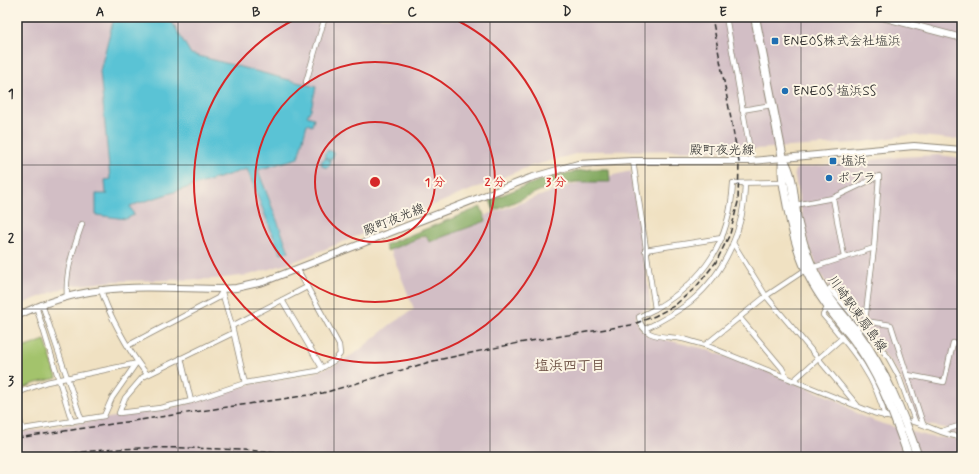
<svg xmlns="http://www.w3.org/2000/svg" width="979" height="474" viewBox="0 0 979 474" font-family="Mynerve,'Klee One',sans-serif">
<style>
.industrial{fill:#d2bec5}
.green{fill:#a3c36c;stroke:#67774c}
.forest{fill:#82a960;stroke:#566a46}
.water{fill:#5ac3d5;stroke:#427780}
.lines{fill:none;stroke-linecap:round;stroke-linejoin:round}
.street-casing{stroke:#8e8676;stroke-width:6}
.secondary-casing{stroke:#8e8676;stroke-width:8}
.highway-casing{stroke:#8e8676;stroke-width:10}
.street{stroke:#fff;stroke-width:4.5}
.secondary{stroke:#fff;stroke-width:6}
.highway{stroke:#fff;stroke-width:8}
.rail{stroke:#2b2b2b;stroke-width:1.5;stroke-dasharray:6 3;stroke-linecap:butt}
.street-bridge-casing{stroke:#8e8676;stroke-width:6;stroke-linecap:butt}
.highway-bridge-casing{stroke:#8e8676;stroke-width:10;stroke-linecap:butt}
.street-bridge{stroke:#fff;stroke-width:4.5}
.highway-bridge{stroke:#fff;stroke-width:8}
.grid{fill:none;stroke:#2b2b2b;stroke-width:1;stroke-opacity:0.55}
.ring{fill:none;stroke:#d62828;stroke-width:2}
.poi-dot{fill:#1f6fb2;stroke:#fcf5e5;stroke-width:1.5}
.labels{text-anchor:middle;dominant-baseline:central;stroke-width:4;stroke-linejoin:round;paint-order:stroke}
.poi-label{font-size:13px;fill:#2b2b2b;stroke:#fcf5e5;text-anchor:start}
.street-label{font-size:13px;fill:#2b2b2b;stroke:#fcf5e5}
.neighbourhood-label{font-size:14px;font-weight:bold;fill:#6e5246;stroke:#fcf5e5}
.centre{fill:#d62828;stroke:#fcf5e5;stroke-width:2}
.ring-label{font-size:12px;text-anchor:middle;font-weight:bold;fill:#d62828;stroke:#fcf5e5;stroke-width:4;stroke-linejoin:round;paint-order:stroke}
.neatline{fill:none;stroke:#2b2b2b;stroke-width:1.5}
.grid-label{font-size:13px;text-anchor:middle;font-weight:bold;fill:#2b2b2b}
</style>
<rect width="100%" height="100%" fill="#fcf5e5"/>
<filter id="ink" filterUnits="userSpaceOnUse"><feTurbulence type="fractalNoise" baseFrequency=".025" numOctaves="2"/><feDisplacementMap in="SourceGraphic" scale="8" xChannelSelector="R" yChannelSelector="G"/><feConvolveMatrix kernelMatrix="1 2 1 2 8 2 1 2 1" color-interpolation-filters="sRGB"/></filter>
<filter id="wash" filterUnits="userSpaceOnUse"><feTurbulence type="fractalNoise" baseFrequency=".012" numOctaves="4" result="noise"/><feDisplacementMap in="SourceGraphic" scale="16" xChannelSelector="R" yChannelSelector="G"/><feGaussianBlur stdDeviation="0.9" result="paint"/><feColorMatrix in="noise" values="0 0 0 0 0 0 0 0 0 0 0 0 0 0 0 0 0 1.4 0 .05"/><feComposite in="paint" operator="in"/></filter>
<g filter="url(#wash)">
<rect width="100%" height="100%" fill="#f0e1c2"/>
<g class="industrial">
<polygon points="17,17 114,17 100,71 110,179 106,180 106,193 108,194 98,215 126,219 130,206 247,169 283,252 289,251 258,170 298,158 307,124 313,118 307,116 311,109 316,87 191,54 169,17 962,17 962,140 909,135 857,143 736,150 586,151 528,167 293,262 249,275 215,279 117,281 69,286 29,301 17,308"/>
<polygon points="939,155 962,158 962,435 950,434 945,428 927,425 916,418 899,373 827,284 819,271 807,241 794,172 797,168 900,157"/>
<polygon points="631,171 651,307 639,312 635,318 640,328 648,336 702,348 730,358 731,357 837,400 861,416 883,424 931,437 962,439 962,457 17,457 17,433 176,407 251,384 308,375 334,365 357,352 391,324 414,309 390,249 571,185"/>
</g>
<polygon class="green" points="45,340 57,378 36,383 17,391 17,350"/>
<g class="forest">
<path d="M592,169H609L610,182H576L548,187L494,211L490,200C524,186 555,173 592,169Z"/>
<polygon points="481,207 486,221 429,242 426,235 387,251 385,245"/>
</g>
<g class="water">
<polygon points="114,17 169,17 191,54 316,87 311,109 307,116 314,118 312,126 307,124 298,158 258,170 289,252 280,253 247,169 130,206 134,215 126,219 96,215 96,194 108,194 106,193 105,180 110,179 100,71"/>
<circle cx="329" cy="155" r="4.5"/>
<circle cx="326" cy="163" r="4.5"/>
</g>
</g>
<g filter="url(#ink)">
<g class="lines">
<g class="street-casing">
<g id="street">
<polyline points="726,17 752,161"/>
<polyline points="306,82 325,17"/>
<polyline points="742,110 772,105"/>
<path d="M633,161L655,309L639,317C642,338 661,336 677,338C686,339 696,343 705,345L874,413L896,419"/>
<polyline points="833,198 844,257"/>
<polyline points="795,205 833,198 879,176 874,248 865,321 862,323"/>
<polyline points="733,243 766,296 857,405"/>
<polyline points="645,250 722,238"/>
<polyline points="830,288 888,357 899,377 915,421"/>
<path d="M101,289C107,312 132,357 147,374"/>
<polyline points="222,292 232,326 245,383"/>
<path d="M67,296C65,272 74,247 82,224"/>
<polyline points="282,300 322,368"/>
<polyline points="42,304 82,421"/>
<polyline points="36,306 72,422"/>
<path d="M827,308L823,315C849,346 876,376 885,417"/>
<path d="M655,309C705,280 730,242 733,183L783,182"/>
<polyline points="740,318 782,368 787,378"/>
<polyline points="865,321 891,325 923,424"/>
<polyline points="232,326 307,287"/>
<path d="M645,329C661,321 676,313 690,302C725,274 745,227 745,184"/>
<polyline points="233,333 143,377 125,398 119,413 160,408 191,401 245,383 317,371 335,360 340,354 339,345 298,270"/>
<polyline points="129,345 218,298 222,292"/>
<polyline points="705,345 766,296 805,270 874,248"/>
<polyline points="181,358 191,401"/>
<polyline points="908,375 944,382 953,343 962,344"/>
<polyline points="793,381 842,338"/>
<polyline points="17,393 47,382 138,363"/>
<polyline points="17,413 23,430"/>
<path d="M903,420C924,421 941,436 962,437"/>
<polyline points="17,430 104,416 112,398 135,365"/>
<polyline points="942,431 962,425"/>
</g>
</g>
<g class="secondary-casing">
<g id="secondary">
<polyline points="882,17 962,38"/>
<path d="M17,316C88,280 145,288 221,289L236,288L263,282L530,178L578,164L633,161H752L914,146L962,150"/>
</g>
</g>
<g class="highway-casing">
<g id="highway">
<path d="M755,17L783,159C781,176 785,191 788,208C799,266 814,292 852,337"/>
<path d="M783,159C795,178 793,203 798,224C809,272 826,297 858,333"/>
</g>
</g>
<use href="#street" class="street"/>
<use href="#secondary" class="secondary"/>
<use href="#highway" class="highway"/>
<g class="rail">
<polyline points="17,438 323,393 433,361 518,343 631,325 655,316 674,306 696,287 716,262 730,234 738,202 739,162 712,17"/>
<path d="M54,456C156,439 264,453 366,457"/>
<polyline points="455,456 477,457"/>
</g>
<g class="street-bridge-casing">
<polyline id="street-bridge" points="859,326 862,323"/>
</g>
<g class="highway-bridge-casing">
<g id="highway-bridge">
<path d="M858,333C885,370 903,414 918,457"/>
<path d="M852,337C880,373 894,415 909,457"/>
</g>
</g>
<use href="#street-bridge" class="street-bridge"/>
<use href="#highway-bridge" class="highway-bridge"/>
</g>
</g>
<path class="grid" d="M178,17V457M334,17V457M490,17V457M645,17V457M801,17V457M17,165H962M17,309H962"/>
<g class="ring">
<circle cx="375" cy="182" r="60"/>
<circle cx="375" cy="182" r="120"/>
<path d="M450 17A181 181 0 1 1 300 17"/>
</g>
<g class="poi-dot">
<rect x="771" y="37" width="8" height="8" rx="2"/>
<circle cx="785" cy="91" r="4"/>
<rect x="829" y="157" width="8" height="8" rx="2"/>
<circle cx="829" cy="178" r="4"/>
</g>
<g class="labels">
<g class="poi-label">
<text x="783" y="41">ENEOS株式会社塩浜</text>
<text x="793" y="91">ENEOS 塩浜SS</text>
<text x="841" y="161">塩浜</text>
<text x="837" y="178">ポプラ</text>
</g>
<g class="street-label">
<text x="722" y="150">殿町夜光線</text>
<text transform="translate(394 220) rotate(-22)">殿町夜光線</text>
<text transform="translate(857 314) rotate(54)">川崎駅東扇島線</text>
</g>
<g class="neighbourhood-label">
<text x="570" y="366">塩浜四丁目</text>
</g>
</g>
<circle cx="375" cy="182" r="6" class="centre"/>
<g class="ring-label">
<text x="435" y="186">1 分</text>
<text x="495" y="186">2 分</text>
<text x="556" y="186">3 分</text>
</g>
<rect width="979" height="474" fill="none" stroke="#fcf5e5" stroke-width="44"/>
<rect x="22" y="22" width="935" height="430" class="neatline"/>
<g class="grid-label">
<text x="100" y="16">A</text>
<text x="256" y="16">B</text>
<text x="412" y="16">C</text>
<text x="567" y="16">D</text>
<text x="723" y="16">E</text>
<text x="879" y="16">F</text>
<text x="11" y="98">1</text>
<text x="11" y="242">2</text>
<text x="11" y="385">3</text>
</g>
</svg>
